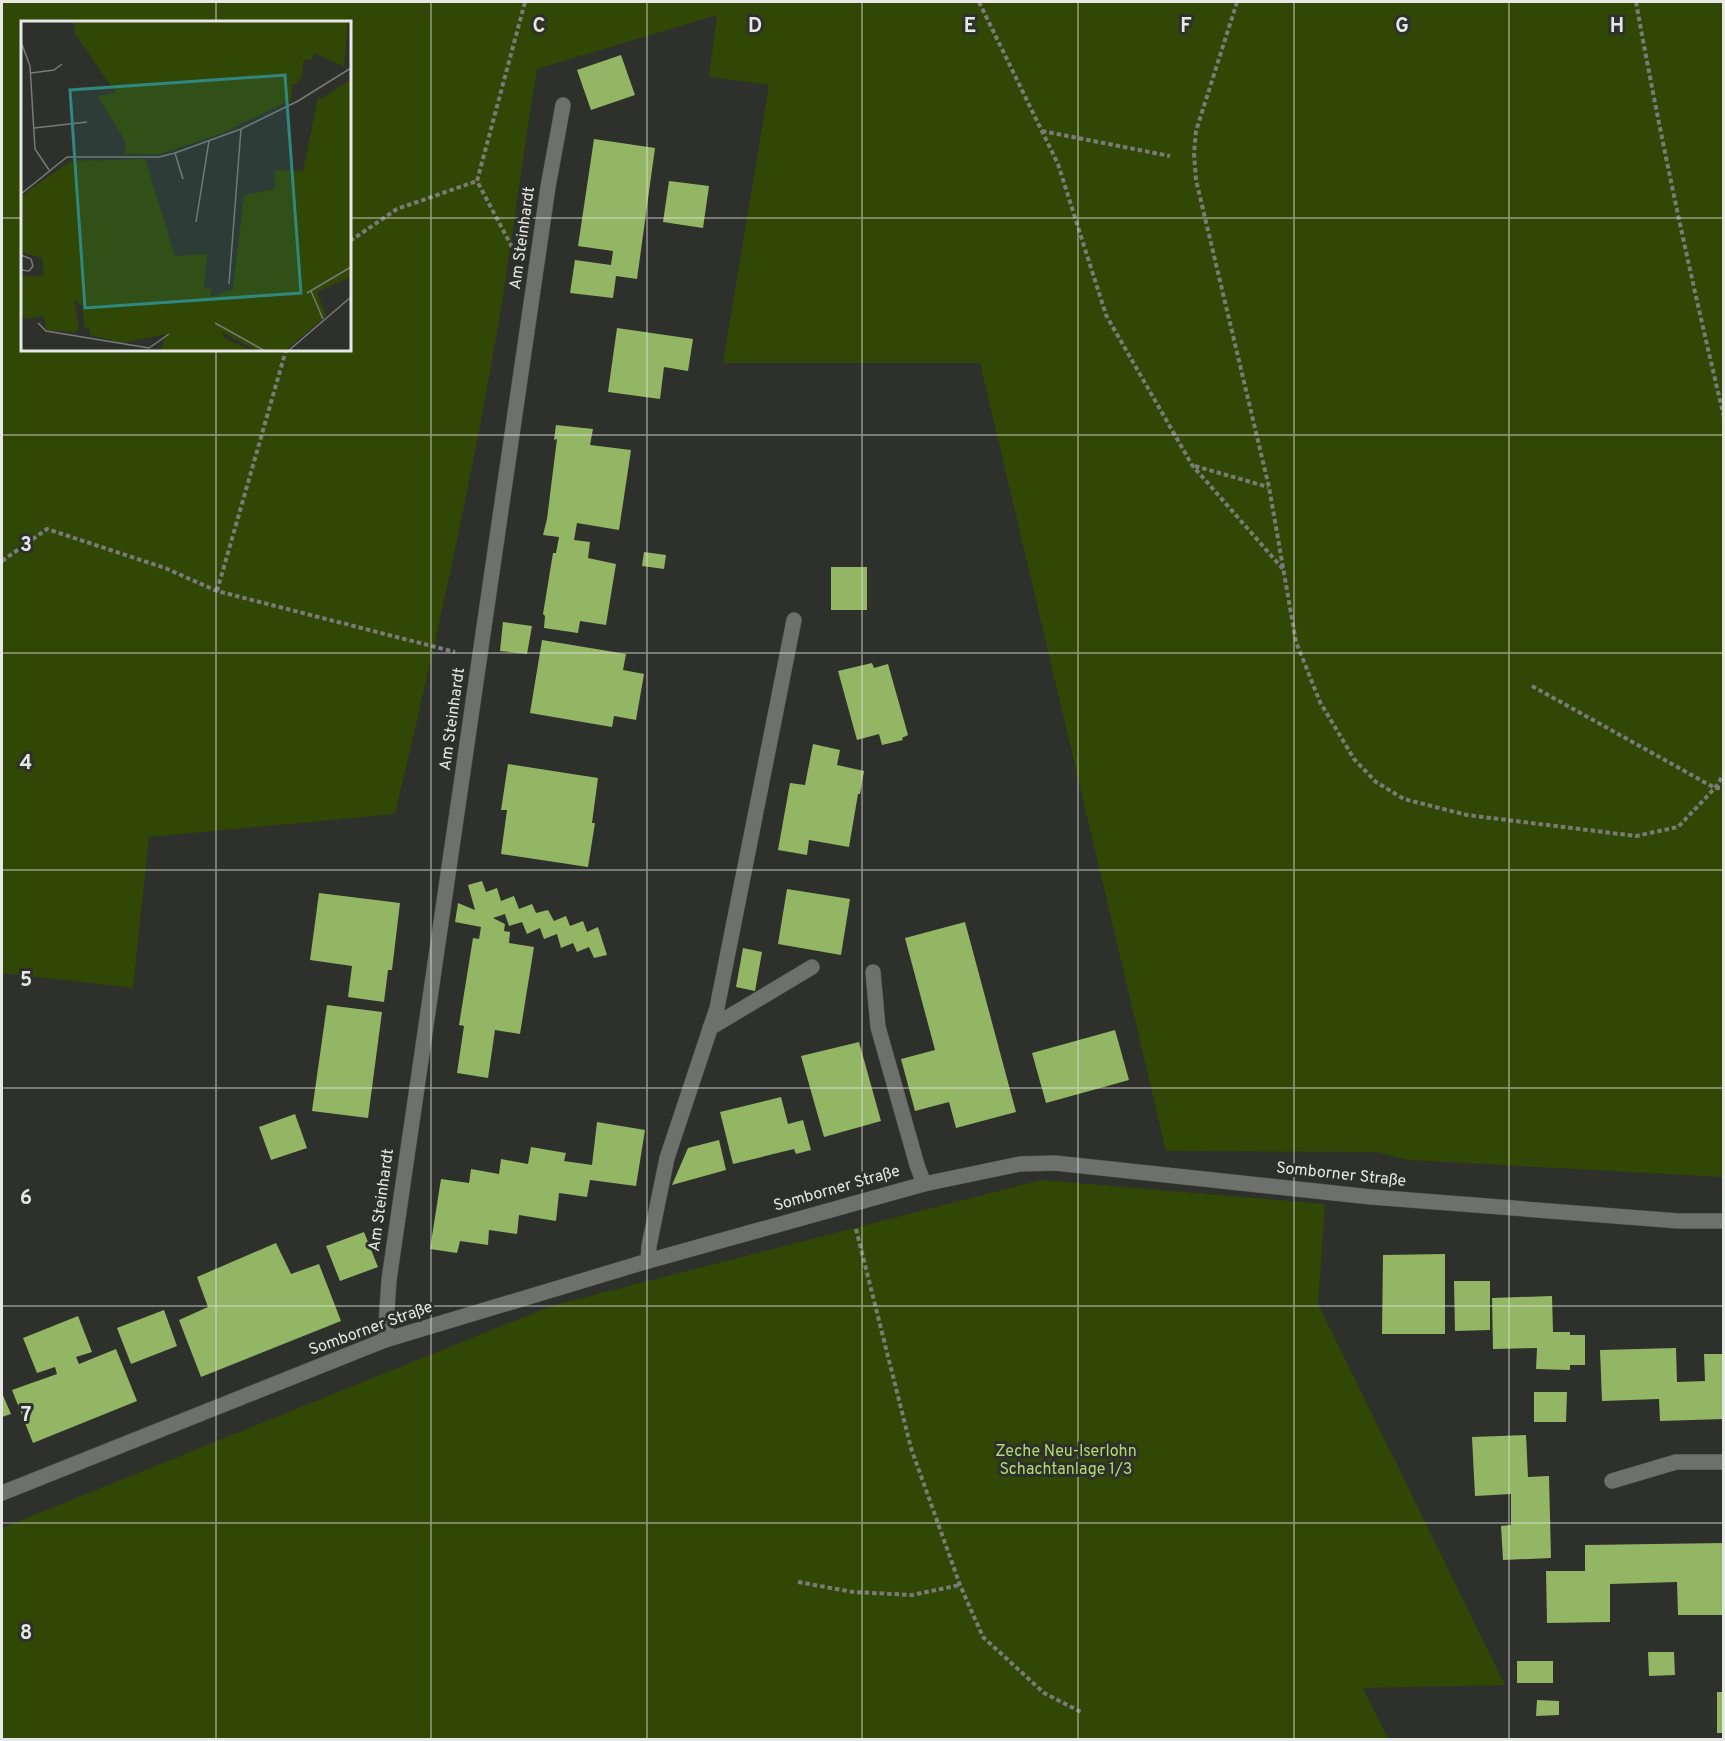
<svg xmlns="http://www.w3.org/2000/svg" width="1725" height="1741" viewBox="0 0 1725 1741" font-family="Overpass,sans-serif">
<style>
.green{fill:#314705;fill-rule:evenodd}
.building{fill:#93b665}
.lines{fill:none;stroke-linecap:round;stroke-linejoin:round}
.service-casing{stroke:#4c4e4a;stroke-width:16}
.minor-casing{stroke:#4c4e4a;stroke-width:16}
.path{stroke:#797b77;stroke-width:4;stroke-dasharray:4.5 3;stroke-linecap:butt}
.service{stroke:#6d706b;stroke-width:15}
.minor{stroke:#6d706b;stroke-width:15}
.grid{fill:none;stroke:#e7e8e5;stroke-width:1.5;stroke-opacity:0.55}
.labels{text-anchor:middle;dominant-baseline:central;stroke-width:6;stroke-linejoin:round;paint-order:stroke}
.street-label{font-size:16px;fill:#e7e8e5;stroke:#2e302b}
.park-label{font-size:16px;fill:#afdc70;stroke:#2e302b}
.inset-road{fill:none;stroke:#787a75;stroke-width:1.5}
.view{fill:#2f8780;fill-opacity:0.15;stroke:#2f8780;stroke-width:3}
.inset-edge{fill:none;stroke:#e7e8e5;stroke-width:3}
.grid-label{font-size:20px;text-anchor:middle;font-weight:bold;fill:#e7e8e5;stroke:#2e302b;stroke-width:6;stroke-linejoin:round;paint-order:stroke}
</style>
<rect width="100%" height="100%" fill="#2e302b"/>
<g class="green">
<path d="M2,2H1723V1177L1408,1160L1377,1152L1166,1151L980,363H723L769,85L709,77L717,15L537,69C523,152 513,236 499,320C471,486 434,650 395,814L149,837L133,988L2,973ZM22,22H350V350H22Z"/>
<polygon points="1041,1180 1325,1204 1318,1304 1505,1685 1363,1688 1389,1740 2,1739 2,1528 551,1306"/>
</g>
<g class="building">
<polygon points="621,55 635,95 591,110 577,70"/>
<polygon points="594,139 655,148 637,279 616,276 613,298 570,293 575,260 611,265 613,251 578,246"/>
<polygon points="669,181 709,186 703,228 663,222"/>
<polygon points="617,328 693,339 688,371 664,367 660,399 608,392"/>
<polygon points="556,425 593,429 590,445 631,450 619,530 577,523 574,540 590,542 588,558 616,564 606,625 580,621 578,633 544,628 545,616 543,614 553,553 556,553 559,537 543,535 547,519 557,439 554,440"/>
<polygon points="644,552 666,555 664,569 642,566"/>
<rect x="831" y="567" width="36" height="43"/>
<polygon points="503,622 532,626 527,654 500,651"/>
<polygon points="542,640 626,654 623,670 644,674 636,720 614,716 612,727 530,713"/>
<polygon points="872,663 874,668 888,664 908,735 902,738 903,740 882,745 879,734 857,740 838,671"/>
<polygon points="813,744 840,750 837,765 864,771 860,794 858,794 849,847 809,840 807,855 778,850 790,783 805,785"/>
<polygon points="508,764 598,778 592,823 595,823 588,867 501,854 507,810 501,810"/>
<polygon points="482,881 486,892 497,888 501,901 514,896 519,909 532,904 536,913 548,910 554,921 566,916 570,926 583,921 587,932 598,927 607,955 594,958 589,947 577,952 573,943 561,948 557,934 544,939 540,928 527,934 522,922 509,926 505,914 493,918 505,924 504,931 510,932 509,943 534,947 520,1034 495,1030 488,1078 457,1073 464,1026 459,1025 473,938 479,939 481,927 455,922 458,903 475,910 468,885"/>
<polygon points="787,889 850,899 841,955 778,944"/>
<polygon points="319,893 400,903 392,970 388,970 384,1002 348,997 352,966 310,960"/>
<polygon points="965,922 1016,1112 956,1128 949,1102 915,1111 901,1059 935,1050 905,938"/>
<polygon points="743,948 762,952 755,991 736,987"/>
<polygon points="327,1005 382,1012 368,1118 312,1111"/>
<polygon points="1115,1030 1129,1080 1046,1103 1032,1053"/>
<polygon points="859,1042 881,1121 824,1137 801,1056"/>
<polygon points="781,1097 788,1124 803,1120 811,1150 796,1154 794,1149 733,1164 720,1112"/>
<polygon points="295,1114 307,1148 271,1160 259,1127"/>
<polygon points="597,1122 645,1130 636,1186 590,1180 587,1197 559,1193 556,1221 519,1215 517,1234 489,1230 488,1245 460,1241 457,1253 430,1249 441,1179 469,1183 471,1169 499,1174 501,1159 528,1164 531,1147 566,1153 564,1161 592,1165"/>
<polygon points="719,1140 726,1170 672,1185 688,1148"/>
<polygon points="364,1232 378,1267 340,1281 326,1246"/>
<polygon points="276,1243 291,1274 319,1264 341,1321 201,1377 179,1320 208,1307 197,1277"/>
<polygon points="1445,1254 1445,1334 1382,1334 1383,1255"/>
<polygon points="1454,1281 1490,1281 1490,1330 1455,1331"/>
<polygon points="1552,1296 1553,1332 1570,1332 1570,1335 1585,1335 1585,1365 1570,1365 1570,1370 1536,1369 1537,1348 1493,1349 1492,1298"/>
<polygon points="164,1310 177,1346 131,1364 117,1328"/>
<polygon points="78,1316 92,1352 76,1357 79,1364 116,1349 137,1401 33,1443 12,1390 57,1374 55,1367 37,1373 23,1338"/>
<polygon points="1676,1348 1677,1382 1705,1381 1704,1354 1724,1354 1724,1419 1660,1421 1659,1399 1602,1401 1600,1350"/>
<polygon points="1534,1392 1567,1392 1566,1422 1534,1422"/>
<polygon points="2,1393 11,1414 2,1417"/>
<polygon points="1526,1435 1528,1477 1549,1476 1551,1558 1503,1560 1501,1526 1511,1525 1511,1494 1475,1496 1472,1437"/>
<polygon points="1724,1543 1724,1615 1678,1615 1677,1582 1610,1584 1610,1622 1547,1623 1546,1571 1585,1571 1585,1545"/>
<polygon points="1648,1652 1674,1652 1675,1675 1649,1676"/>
<rect x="1517" y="1661" width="36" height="22"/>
<rect x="1717" y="1692" width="7" height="41"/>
<polygon points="1537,1700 1559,1701 1559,1715 1536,1716"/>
</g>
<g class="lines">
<g class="service-casing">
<g id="service">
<polyline points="873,972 878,1027 917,1165 924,1184"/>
<polyline points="710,1028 812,967"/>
<polyline points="648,1261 649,1246 667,1158 717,1008 794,620"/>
</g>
</g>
<g class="minor-casing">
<g id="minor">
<polyline points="385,1340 389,1280 548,187 563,105"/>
<polyline points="1612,1481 1676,1462 1724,1462"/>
<polyline points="2,1493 385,1340 648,1261 924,1184 1020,1164 1055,1163 1371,1197 1679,1221 1724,1221"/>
</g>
</g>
<g class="path">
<polyline points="979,2 1058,164 1106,315 1192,465 1283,569"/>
<polyline points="1237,2 1196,131 1194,154 1196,180 1269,487 1296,642 1320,702 1354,759 1376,782 1404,799 1467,815 1636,836 1678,827 1715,788 1724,774"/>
<path d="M1636,2C1661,141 1691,279 1724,417"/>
<polyline points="1042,131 1170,156"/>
<polyline points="350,241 397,209 477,181"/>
<polyline points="512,247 477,181 525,2"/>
<polyline points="1195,466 1268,487"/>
<polyline points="2,561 47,529 165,568 217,591 455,652"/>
<polyline points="217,591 286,350"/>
<polyline points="1532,686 1715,788 1724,788"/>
<polyline points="856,1229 911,1448 960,1585 983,1637 1044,1693 1083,1713"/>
<polyline points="798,1582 853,1592 912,1595 960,1585"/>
</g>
<use href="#service" class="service"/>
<use href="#minor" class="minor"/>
</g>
<path class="grid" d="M216,2V22M431,2V1740M647,2V1740M862,2V1740M1078,2V1740M1294,2V1740M1509,2V1740M2,218H22M350,218H1724M216,350V1740M2,435H1724M2,653H1724M2,870H1724M2,1088H1724M2,1306H1724M2,1523H1724"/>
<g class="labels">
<g class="street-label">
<text transform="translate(523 238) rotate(-82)">Am Steinhardt</text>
<text transform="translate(453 719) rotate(-82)">Am Steinhardt</text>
<text transform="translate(1341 1175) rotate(6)">Somborner Straße</text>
<text transform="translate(837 1189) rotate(-16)">Somborner Straße</text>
<text transform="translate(382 1200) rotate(-82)">Am Steinhardt</text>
<text transform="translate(371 1329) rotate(-20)">Somborner Straße</text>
</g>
<g class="park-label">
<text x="1066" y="1452">Zeche Neu-Iserlohn<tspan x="1066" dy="18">Schachtanlage 1/3</tspan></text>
</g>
</g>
<g transform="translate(21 21)">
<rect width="330" height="330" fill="#2e302b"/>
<path d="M52,0H327L323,46L294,32L291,39L283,38L281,54L277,62L271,63L270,79L199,113L139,133H104V120L77,75L95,72L54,13ZM330,58V256L296,271L305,295L263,330H236L201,311L203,317L231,330H140L144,313L102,322L69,314L68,305L64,309L61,284L53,279L58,308L54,311L25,309L23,295L4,298L0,293V256L23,254L21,237L0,231V176L18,162L50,140L124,138L154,235L186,233L183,267L190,268V276L212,268L223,174L254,168V149L282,150L297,76L300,78Z" fill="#314705"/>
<path class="inset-road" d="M0,21L9,45L14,128L28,149M10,52L33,49L41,43M13,107L66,101M154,132L162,158M0,173L46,136H138L154,132L220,108L277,80L330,47M175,201L188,120M0,234L10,238L12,245L8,250L0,249M208,263L220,108M290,270L302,298M286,272L330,246M17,302L25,310L128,327L148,313M194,302L244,330M267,330L330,276"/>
<path class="view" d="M264,54L280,272L64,287L49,69Z"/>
<rect width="330" height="330" class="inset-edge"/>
</g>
<g class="grid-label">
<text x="539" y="32">C</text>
<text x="755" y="32">D</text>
<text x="970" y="32">E</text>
<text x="1186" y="32">F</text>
<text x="1402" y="32">G</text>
<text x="1617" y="32">H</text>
<text x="26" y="551">3</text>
<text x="26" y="769">4</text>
<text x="26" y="986">5</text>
<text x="26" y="1204">6</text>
<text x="26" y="1421">7</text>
<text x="26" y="1639">8</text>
</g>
<rect width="1725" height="1741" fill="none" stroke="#e7e8e5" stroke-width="6"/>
</svg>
